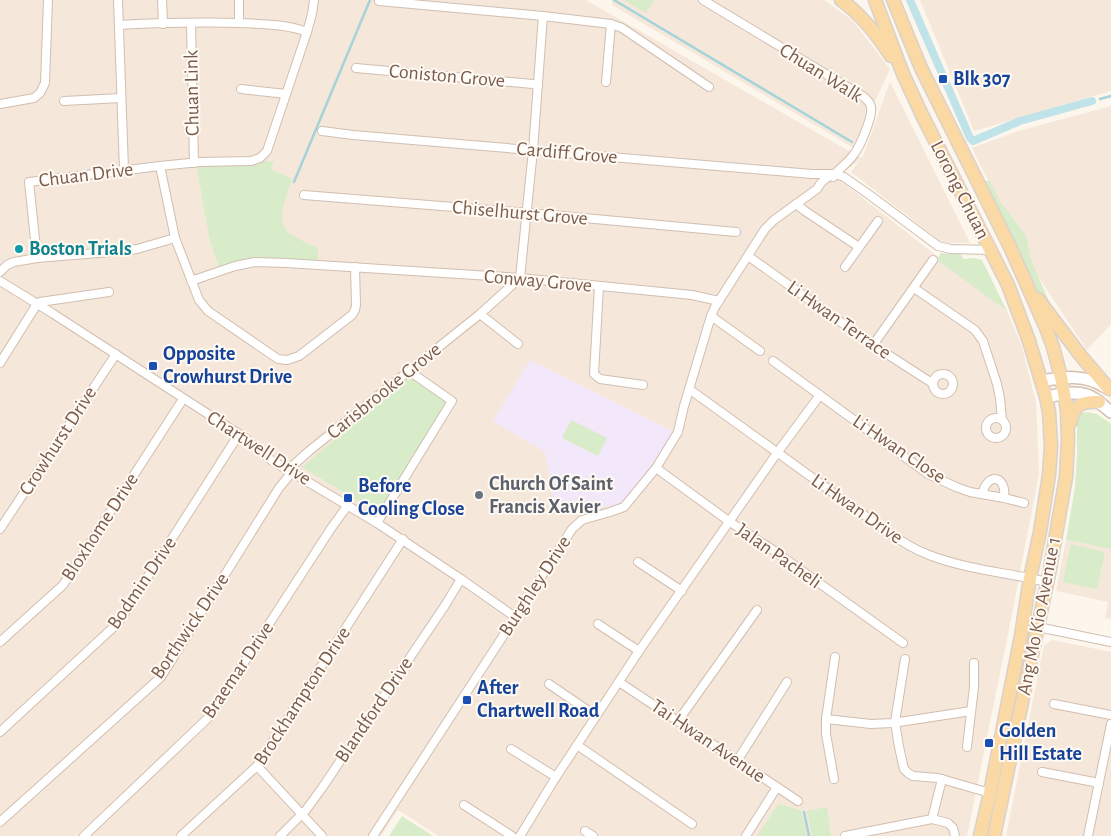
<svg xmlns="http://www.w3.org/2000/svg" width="1111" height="836" viewBox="0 0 1111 836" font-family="'Alegreya Sans',sans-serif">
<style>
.residential{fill:#f5e8da}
.education{fill:#f3e8fa}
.green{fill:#d8ecc9}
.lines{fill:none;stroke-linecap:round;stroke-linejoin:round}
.stream{stroke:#a5d3da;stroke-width:2.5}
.canal{stroke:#bfe3e8;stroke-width:8}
.street-casing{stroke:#d1beb0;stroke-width:10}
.secondary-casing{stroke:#d6c0b0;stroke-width:14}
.primary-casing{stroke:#dad1cd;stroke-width:15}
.street{stroke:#fff;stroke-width:8}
.secondary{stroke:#fff;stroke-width:11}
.primary{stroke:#fbd9a5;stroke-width:12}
.transit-dot{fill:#1a4fb4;stroke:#fffaf3;stroke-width:2}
.culture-dot{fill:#0f9aa8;stroke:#fffaf3;stroke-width:2}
.worship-dot{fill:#6b7280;stroke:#fffaf3;stroke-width:2}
.labels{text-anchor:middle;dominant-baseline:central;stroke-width:4;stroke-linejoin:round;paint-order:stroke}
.street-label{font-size:20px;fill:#7a5c4d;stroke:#fffaf3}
.transit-label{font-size:20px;font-weight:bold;fill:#164399;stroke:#fffaf3;text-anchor:start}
.culture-label{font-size:20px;font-weight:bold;fill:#0d838f;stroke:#fffaf3;text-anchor:start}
.worship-label{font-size:20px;font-weight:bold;fill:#5b616d;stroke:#fffaf3;text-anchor:start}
</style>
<rect width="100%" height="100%" fill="#fdf6ec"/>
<g class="residential">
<polygon points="0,0 586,0 861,158 863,156 890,82 970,243 947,243 940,241 851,172 860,160 836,177 1007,311 1022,347 1036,402 1039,474 1009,629 967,836 438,836 398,810 381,836 0,836"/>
<polygon points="612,0 824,0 852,20 890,69 854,148 612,5"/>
<polygon points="920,0 1111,0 1111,91 974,131"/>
<polygon points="1111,106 1111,324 1087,350 1029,263 972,148 1018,131"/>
<polygon points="1066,540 1111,549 1111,620 1105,618 1108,602 1056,591"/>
<polygon points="1053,640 1111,652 1111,836 1006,836 1044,645"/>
</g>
<polygon class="education" points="530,360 674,432 626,501 621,504 556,515 545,452 493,421"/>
<g class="green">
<polygon points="624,0 654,0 646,13"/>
<path d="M274,161L271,169L292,179C287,195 273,224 292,235C300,240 309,244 318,248V263L263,260L220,271L209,237L196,163Z"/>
<polygon points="978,181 990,181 1001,203 1026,235 1030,257 1050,304 1046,313"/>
<polygon points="941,253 960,254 964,259 973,258 982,260 1007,311 937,260"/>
<polygon points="409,377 443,400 446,404 379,514 302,467"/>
<polygon points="1086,412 1097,414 1111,424 1111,549 1066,540 1075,487 1077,455 1077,419 1080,414"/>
<polygon points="571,420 607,438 598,456 562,438"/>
<polygon points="1071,544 1105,552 1097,589 1063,582"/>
<polygon points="778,804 801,810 807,836 757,836"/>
<polygon points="827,807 831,836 812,836 807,811"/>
<polygon points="402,816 433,836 389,836"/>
</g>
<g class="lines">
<g class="stream">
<polyline points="614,0 852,142"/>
<polyline points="1100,99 1111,96"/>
<polyline points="294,182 370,0"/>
<polyline points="804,812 809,836"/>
</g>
<polyline class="canal" points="910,0 970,138 973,141 1020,121 1092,101"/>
<g class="street-casing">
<g id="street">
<polyline points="118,0 124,170"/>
<polyline points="162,0 163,24"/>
<polyline points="239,0 239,23"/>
<path d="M703,0L864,97C867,100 870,102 871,107C873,116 860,147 854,154C849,162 841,167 835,174L833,177"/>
<polyline points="379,1 543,16 611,24 622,28 709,87"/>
<polyline points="191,23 194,163"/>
<path d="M119,25C159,23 199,22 239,23C261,24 286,24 307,32"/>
<polyline points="356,68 533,84 538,86"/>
<polyline points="606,82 611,24"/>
<polyline points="241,89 286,94"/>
<polyline points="64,101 121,98"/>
<polyline points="0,104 34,98 40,93 45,83 48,0"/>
<polyline points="322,131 353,135 812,174 835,174 844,177 871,196 938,246 951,249 990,250"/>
<polyline points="160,166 175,238 199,300 208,311 278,359 287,360 299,356 352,315 355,310 356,305 355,267"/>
<polyline points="304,195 530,213 736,232"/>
<polyline points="796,204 805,211 859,247"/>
<polyline points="748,256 873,345 932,383"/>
<polyline points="37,258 29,182 160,166 199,162 251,161 260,158 267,151 307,32 312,14 314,0"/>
<polyline points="845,267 878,221"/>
<polyline points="0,272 7,265 14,262 37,258 123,251 137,249 175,238"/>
<polyline points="0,281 52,313 245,438 271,460 377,523 461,579 515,617"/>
<polyline points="191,281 235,266 255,262 287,263 520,278 692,295 719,301"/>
<polyline points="599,286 594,374 600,379 643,385"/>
<polyline points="914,288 975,330 983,341 997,384 1000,398 1002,420"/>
<polyline points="37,304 40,302 109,292"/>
<polyline points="480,314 518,344"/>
<polyline points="711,316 760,351"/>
<polyline points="873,345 933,260"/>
<polyline points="773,361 928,474 956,487 970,492 1004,498 1024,503"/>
<polyline points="0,363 37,304"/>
<circle cx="943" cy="384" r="10"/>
<path d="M689,389L885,530C899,540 913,549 929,555C965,569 1009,573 1047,582"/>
<circle cx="996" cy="428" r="10"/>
<polyline points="656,468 730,522 773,550 903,643"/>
<polyline points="288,470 309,451 480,314 520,278 533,150 543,16"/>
<path d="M982,494C988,471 1007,476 1004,498"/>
<polyline points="377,523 452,401 409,371"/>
<polyline points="0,529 116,354"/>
<polyline points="638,562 682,591"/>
<polyline points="598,624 639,651"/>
<polyline points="1038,627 1111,642"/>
<polyline points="0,642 63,585 183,399"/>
<polyline points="905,659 895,722 899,747 904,769 908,773 913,776 938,778 990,793"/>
<polyline points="619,682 798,801"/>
<polyline points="549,684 596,716"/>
<polyline points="1054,704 1111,715"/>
<polyline points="826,719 871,724 893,723 971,711"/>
<polyline points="678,721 757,610"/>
<polyline points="0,732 118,623 239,434"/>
<polyline points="577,745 692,824"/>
<polyline points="967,747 974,687 974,663"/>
<polyline points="511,749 556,777"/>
<polyline points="737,761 787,682"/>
<polyline points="257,766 322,836"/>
<polyline points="1042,772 1099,783"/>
<polyline points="834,779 826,734 826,719 835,657"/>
<polyline points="464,805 512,836"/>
<polyline points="932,819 942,779"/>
<polyline points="0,822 161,677 279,488 292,472"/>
<polyline points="585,831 593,836"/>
<polyline points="84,836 208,718 332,527 348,505"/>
<polyline points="181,836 257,766 403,539"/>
<polyline points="280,836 306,810 322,788 444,607 461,579"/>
<path d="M373,836L518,613L572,529L582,520L610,512L624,507L656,468L678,432L684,406L711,316L715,307L765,229L774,220L817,189C821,181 826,177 835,174"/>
<polyline points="520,836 556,777 639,651 777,453 820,395"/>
<polyline points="746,836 777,787"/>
<polyline points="845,836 932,819 948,823 953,828 955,836"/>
<polyline points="1088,836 1111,724"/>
</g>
</g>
<g class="secondary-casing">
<g id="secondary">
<path d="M1042,381C1064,377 1085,374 1105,387"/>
<path d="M1046,397C1062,394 1080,389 1095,399C1100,403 1106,408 1111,412"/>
</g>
</g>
<g class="primary-casing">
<g id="primary">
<path d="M841,0C862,15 877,35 891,56"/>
<polyline points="875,0 903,74 922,115 1008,285 1029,341 1046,397 1049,412 1051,446 1049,475 1040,532 1030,578 1021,636 990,793 980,836"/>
<polyline points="893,0 921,68 1010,247 1046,328 1053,347 1061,377 1067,410 1068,440 1066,477 1050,569 994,836"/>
<polyline points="1038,299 1081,356 1109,389"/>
<path d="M1070,423C1074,405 1081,401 1099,402"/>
</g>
</g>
<use href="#street" class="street"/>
<use href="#secondary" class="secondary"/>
<use href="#primary" class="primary"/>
</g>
<g class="transit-dot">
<rect x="938" y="74" width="10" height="10" rx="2.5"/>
<rect x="148" y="361" width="10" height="10" rx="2.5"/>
<rect x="343" y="493" width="10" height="10" rx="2.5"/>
<rect x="462" y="695" width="10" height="10" rx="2.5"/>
<rect x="984" y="738" width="10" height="10" rx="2.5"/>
</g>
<circle class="culture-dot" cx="19" cy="249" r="5"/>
<circle class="worship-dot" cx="479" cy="495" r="5"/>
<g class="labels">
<g class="street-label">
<text transform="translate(821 73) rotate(32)">Chuan Walk</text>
<text transform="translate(447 76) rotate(5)">Coniston Grove</text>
<text transform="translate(192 93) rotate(-91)">Chuan Link</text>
<text transform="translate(567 153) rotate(5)">Cardiff Grove</text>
<text transform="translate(86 175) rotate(-7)">Chuan Drive</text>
<text transform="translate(960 190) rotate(63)">Lorong Chuan</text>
<text transform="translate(520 213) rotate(5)">Chiselhurst Grove</text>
<text transform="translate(538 281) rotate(5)">Conway Grove</text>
<text transform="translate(839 320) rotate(35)">Li Hwan Terrace</text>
<text transform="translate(384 391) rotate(-39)">Carisbrooke Grove</text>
<text transform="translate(58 441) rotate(-57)">Crowhurst Drive</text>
<text transform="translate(259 448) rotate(33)">Chartwell Drive</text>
<text transform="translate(899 449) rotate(34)">Li Hwan Close</text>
<text transform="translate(857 509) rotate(35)">Li Hwan Drive</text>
<text transform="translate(100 527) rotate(-57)">Bloxhome Drive</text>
<text transform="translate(779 556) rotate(35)">Jalan Pacheli</text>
<text transform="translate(142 583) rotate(-56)">Bodmin Drive</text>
<text transform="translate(535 586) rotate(-57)">Burghley Drive</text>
<text transform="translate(1039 616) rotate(-79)">Ang Mo Kio Avenue 1</text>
<text transform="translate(190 626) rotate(-56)">Borthwick Drive</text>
<text transform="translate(238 670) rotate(-56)">Braemar Drive</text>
<text transform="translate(302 696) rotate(-57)">Brockhampton Drive</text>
<text transform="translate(374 710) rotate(-56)">Blandford Drive</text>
<text transform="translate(708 741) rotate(34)">Tai Hwan Avenue</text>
</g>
<g class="transit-label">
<text x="953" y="79">Blk 307</text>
<text x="163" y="354">Opposite<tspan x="163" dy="23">Crowhurst Drive</tspan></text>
<text x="358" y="486">Before<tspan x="358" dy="23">Cooling Close</tspan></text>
<text x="477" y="688">After<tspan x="477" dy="23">Chartwell Road</tspan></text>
<text x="999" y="731">Golden<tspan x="999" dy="23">Hill Estate</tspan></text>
</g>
<g class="culture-label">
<text x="29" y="249">Boston Trials</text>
</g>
<g class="worship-label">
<text x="489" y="484">Church Of Saint<tspan x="489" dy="23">Francis Xavier</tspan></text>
</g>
</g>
</svg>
